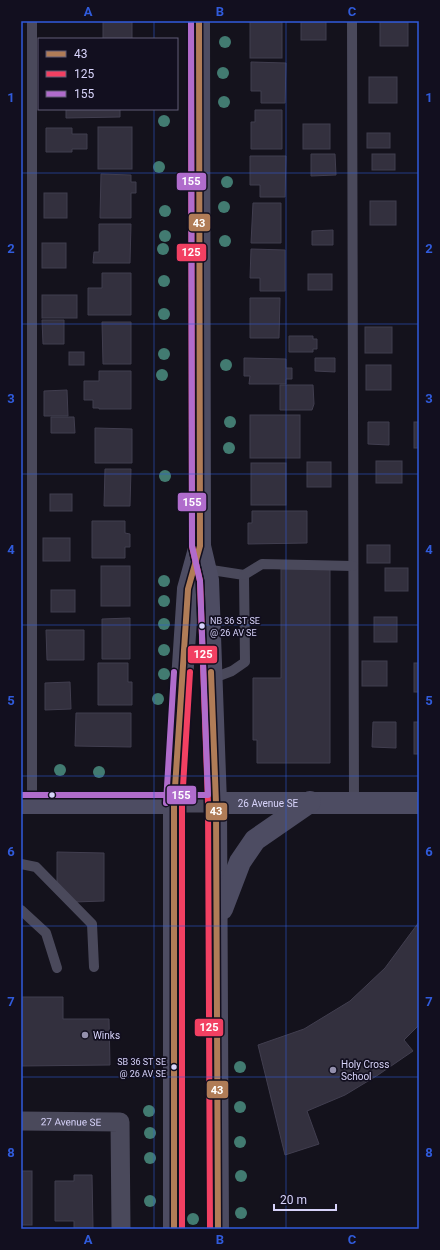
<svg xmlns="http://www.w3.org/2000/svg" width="440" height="1250" viewBox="0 0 440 1250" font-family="Roboto,sans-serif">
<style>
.building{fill:#33303e;stroke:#413e4f}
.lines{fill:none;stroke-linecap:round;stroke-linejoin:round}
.lane{stroke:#4a495b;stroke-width:10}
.street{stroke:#4a495b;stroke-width:19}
.secondary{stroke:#4d4c62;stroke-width:22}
.bus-1-casing{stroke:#120f1f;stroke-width:9}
.bus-2-casing{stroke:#120f1f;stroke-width:9}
.bus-3-casing{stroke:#120f1f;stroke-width:9}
.bus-1{stroke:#b07c57;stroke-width:6}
.bus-2{stroke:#f24062;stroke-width:6}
.bus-3{stroke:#b06ccc;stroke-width:6}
.tree{fill:#427b71}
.grid{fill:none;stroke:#305bdb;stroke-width:1;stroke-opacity:0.55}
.bus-dot{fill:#d7d3fa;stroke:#120f1f;stroke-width:1.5}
.poi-dot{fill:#938fac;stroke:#120f1f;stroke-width:1.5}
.labels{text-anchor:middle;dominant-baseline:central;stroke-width:3.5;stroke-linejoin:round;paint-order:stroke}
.bus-label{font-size:9px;fill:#d7d3fa;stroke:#120f1f;text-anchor:start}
.street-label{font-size:10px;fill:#d7d3fa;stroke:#120f1f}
.poi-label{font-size:10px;fill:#d7d3fa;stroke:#120f1f;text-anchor:start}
.line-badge{stroke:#120f1f;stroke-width:1.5}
.badge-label{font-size:11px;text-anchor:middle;font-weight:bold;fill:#fff}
.neatline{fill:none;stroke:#305bdb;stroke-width:1.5}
.grid-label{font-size:13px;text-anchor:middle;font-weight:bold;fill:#305bdb}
</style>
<rect width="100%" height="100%" fill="#14121c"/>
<g class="building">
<rect x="103" y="21" width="29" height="18"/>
<rect x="250" y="21" width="32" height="37"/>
<rect x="301" y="21" width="25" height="19"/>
<rect x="380" y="21" width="28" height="25"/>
<polygon points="251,62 286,63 285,103 261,103 261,91 251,91"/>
<rect x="369" y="77" width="28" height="26"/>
<polygon points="66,109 120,109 120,117 66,118"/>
<polygon points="255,110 282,110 282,149 251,149 251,122 255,122"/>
<rect x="303" y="124" width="27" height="25"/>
<rect x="98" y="127" width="34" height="42"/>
<polygon points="46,128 72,128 72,134 87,134 87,149 72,149 72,152 46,152"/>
<rect x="367" y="133" width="23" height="15"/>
<polygon points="311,154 335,154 336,175 311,176"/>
<rect x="372" y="154" width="23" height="16"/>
<polygon points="250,156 286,156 285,197 260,197 260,185 250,185"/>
<polygon points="101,174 131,175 131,182 136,182 136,193 131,193 131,218 100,218"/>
<rect x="44" y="193" width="23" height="25"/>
<rect x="370" y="201" width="26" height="24"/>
<polygon points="253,203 281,203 281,243 251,243"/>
<polygon points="99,224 131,224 130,263 93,263 94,252 99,252"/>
<polygon points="333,230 333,245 312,245 312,231"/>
<rect x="42" y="243" width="24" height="25"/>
<polygon points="251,249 285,250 285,291 260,291 260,278 250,278"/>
<polygon points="102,273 131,273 131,315 88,315 88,288 102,288"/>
<rect x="308" y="274" width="24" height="16"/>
<rect x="42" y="295" width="35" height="23"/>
<polygon points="250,298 280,298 279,338 250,338"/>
<polygon points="42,320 64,320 64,344 43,344"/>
<polygon points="102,322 131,322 131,364 103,364"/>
<rect x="365" y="327" width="27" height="26"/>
<polygon points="289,336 313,336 313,339 317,339 317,349 313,349 313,352 289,352"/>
<rect x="69" y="352" width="15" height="13"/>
<polygon points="244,358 286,359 286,368 292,368 292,379 286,379 286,384 249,384 250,376 244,376"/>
<polygon points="315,358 335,358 335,372 315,371"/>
<rect x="366" y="365" width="25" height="25"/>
<polygon points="99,371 131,371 131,409 99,409 99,408 93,408 93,400 84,400 84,381 99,381"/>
<polygon points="280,385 313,385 314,404 312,410 280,410"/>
<polygon points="67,390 68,416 44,416 44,391"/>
<rect x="250" y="415" width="50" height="43"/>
<polygon points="51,417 74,417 75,433 51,433"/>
<polygon points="368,422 389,422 389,445 368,444"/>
<rect x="414" y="422" width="5" height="26"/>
<polygon points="95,428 132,429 132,463 95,463"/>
<rect x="376" y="461" width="26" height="22"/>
<rect x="307" y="462" width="24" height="25"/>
<rect x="251" y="463" width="35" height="42"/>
<polygon points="105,469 131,469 130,506 104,506"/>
<rect x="50" y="494" width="22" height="17"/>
<polygon points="252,511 307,511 307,543 248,544 248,523 252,523"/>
<polygon points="92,521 125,521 125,533 130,534 130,547 125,547 125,558 92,558"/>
<rect x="43" y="538" width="27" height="23"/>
<rect x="367" y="545" width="23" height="18"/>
<rect x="101" y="566" width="29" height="40"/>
<rect x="385" y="568" width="23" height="23"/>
<polygon points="281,569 330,569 330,763 257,763 257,740 253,740 253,678 281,678"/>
<rect x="51" y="590" width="24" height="22"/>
<rect x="374" y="617" width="23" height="25"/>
<polygon points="130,618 130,659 102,659 102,619"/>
<polygon points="46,630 84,630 84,660 47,660"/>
<rect x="362" y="661" width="25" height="25"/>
<polygon points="98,663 128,663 128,682 132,682 132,705 98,705"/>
<rect x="414" y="663" width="5" height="29"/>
<polygon points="70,682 71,709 45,710 45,683"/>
<polygon points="76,713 131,713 131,747 75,746"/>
<polygon points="373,722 396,722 396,748 372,747"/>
<rect x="414" y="722" width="5" height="32"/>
<polygon points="57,852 104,853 104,901 74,902 57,886"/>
<polygon points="419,922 419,1025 404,1040 413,1051 378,1075 345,1095 307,1111 319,1144 285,1155 258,1045 304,1029 350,1001 385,968"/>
<polygon points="21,997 63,997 63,1019 109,1019 110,1065 21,1066"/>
<rect x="21" y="1171" width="11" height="54"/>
<polygon points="74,1175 92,1175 93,1228 74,1228 74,1221 55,1221 55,1181 74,1181"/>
</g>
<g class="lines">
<g class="lane">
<polyline points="32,21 32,803"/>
<polyline points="352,21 354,803"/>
<polyline points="205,569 244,575 245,662 232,671 211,679"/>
<polyline points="244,575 262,564 353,566"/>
<polyline points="21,864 36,867 92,924 94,967"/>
<polyline points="21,910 46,933 57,968"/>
</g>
<g class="street">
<polyline points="174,803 216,803"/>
<path id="s1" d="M21,1121L120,1122L121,1229"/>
</g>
<g class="secondary">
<polyline points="199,21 200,546 208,580 216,803 218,1229"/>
<polyline points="21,803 174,803"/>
<path id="s2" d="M216,803H419"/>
<polyline points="222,909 240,862 255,840 310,802"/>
<polyline points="174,1229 174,803 188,589 199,549"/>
</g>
<g class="bus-1-casing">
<g id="bus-1">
<polyline points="211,672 216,803 218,1229"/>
<polyline points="174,1229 174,803 188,589 200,546 199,21"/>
</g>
</g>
<g class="bus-2-casing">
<g id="bus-2">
<polyline points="191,21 192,546 200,581 208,803 210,1229"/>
<polyline points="182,1229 182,803 190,672"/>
</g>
</g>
<g class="bus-3-casing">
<g id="bus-3">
<polyline points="21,795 208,795 200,581 192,546 191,21"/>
<polyline points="166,803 174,672"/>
</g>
</g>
<use href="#bus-1" class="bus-1"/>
<use href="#bus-2" class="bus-2"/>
<use href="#bus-3" class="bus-3"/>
</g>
<g class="tree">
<circle cx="225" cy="42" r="6"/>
<circle cx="223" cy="73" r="6"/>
<circle cx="224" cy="102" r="6"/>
<circle cx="164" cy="121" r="6"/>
<circle cx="159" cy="167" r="6"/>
<circle cx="227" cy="182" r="6"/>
<circle cx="224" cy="207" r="6"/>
<circle cx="165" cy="211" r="6"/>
<circle cx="165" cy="236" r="6"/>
<circle cx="225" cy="241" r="6"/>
<circle cx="163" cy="249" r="6"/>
<circle cx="164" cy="281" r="6"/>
<circle cx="164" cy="314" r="6"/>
<circle cx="164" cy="354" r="6"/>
<circle cx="226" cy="365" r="6"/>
<circle cx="162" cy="375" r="6"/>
<circle cx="230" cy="422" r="6"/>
<circle cx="229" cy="448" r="6"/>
<circle cx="165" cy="476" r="6"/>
<circle cx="164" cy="581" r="6"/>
<circle cx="164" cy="601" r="6"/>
<circle cx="164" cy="624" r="6"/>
<circle cx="164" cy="650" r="6"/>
<circle cx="164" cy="674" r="6"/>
<circle cx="158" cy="699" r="6"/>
<circle cx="60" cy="770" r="6"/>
<circle cx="99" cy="772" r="6"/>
<circle cx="240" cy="1067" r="6"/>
<circle cx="240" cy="1107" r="6"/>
<circle cx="149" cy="1111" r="6"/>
<circle cx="150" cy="1133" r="6"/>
<circle cx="240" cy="1142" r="6"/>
<circle cx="150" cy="1158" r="6"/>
<circle cx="241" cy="1176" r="6"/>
<circle cx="150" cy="1201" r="6"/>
<circle cx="241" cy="1213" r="6"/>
<circle cx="193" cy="1219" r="6"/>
</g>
<path class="grid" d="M154,21V39M286,21V1229M154,109V1229M21,173H419M21,324H419M21,474H419M21,625H419M21,776H419M21,926H419M21,1077H419"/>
<g class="bus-dot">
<circle cx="202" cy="626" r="3.5"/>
<circle cx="52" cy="795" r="3.5"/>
<circle cx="174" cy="1067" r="3.5"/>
</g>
<g class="poi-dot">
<circle cx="85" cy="1035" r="4"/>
<circle cx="333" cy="1070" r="4"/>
</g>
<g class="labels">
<g class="bus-label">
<text x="210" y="621">NB 36 ST SE<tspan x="210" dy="12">@ 26 AV SE</tspan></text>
<text x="166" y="1062" text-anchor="end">SB 36 ST SE<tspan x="166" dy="12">@ 26 AV SE</tspan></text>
</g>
<g class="street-label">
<text stroke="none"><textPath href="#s2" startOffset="52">26 Avenue SE</textPath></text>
<text stroke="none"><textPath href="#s1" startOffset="50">27 Avenue SE</textPath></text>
</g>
<g class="poi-label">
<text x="93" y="1035">Winks</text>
<text x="341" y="1064">Holy Cross<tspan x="341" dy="12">School</tspan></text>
</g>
</g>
<g class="line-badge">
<rect x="176" y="172" width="31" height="19" rx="4" fill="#b06ccc"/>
<rect x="188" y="213" width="23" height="19" rx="4" fill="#b07c57"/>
<rect x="176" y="243" width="31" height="19" rx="4" fill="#f24062"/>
<rect x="177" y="492" width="30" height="20" rx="4" fill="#b06ccc"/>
<rect x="187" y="645" width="31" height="19" rx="4" fill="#f24062"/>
<rect x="166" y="785" width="31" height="20" rx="4" fill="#b06ccc"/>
<rect x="205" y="802" width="23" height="19" rx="4" fill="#b07c57"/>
<rect x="194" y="1018" width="30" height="19" rx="4" fill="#f24062"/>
<rect x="206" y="1080" width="23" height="19" rx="4" fill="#b07c57"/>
</g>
<g class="badge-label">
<text x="191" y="185">155</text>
<text x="199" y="227">43</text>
<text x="191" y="256">125</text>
<text x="192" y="506">155</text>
<text x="203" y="658">125</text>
<text x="181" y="799">155</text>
<text x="216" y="815">43</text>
<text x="209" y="1031">125</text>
<text x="217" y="1094">43</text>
</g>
<rect width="440" height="1250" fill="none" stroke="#120f1f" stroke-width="44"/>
<rect x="38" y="38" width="140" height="72" fill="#120f1f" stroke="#615d77"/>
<rect x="46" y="51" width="20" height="6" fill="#b07c57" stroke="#615d77"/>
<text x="74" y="58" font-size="12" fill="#d7d3fa">43</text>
<rect x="46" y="71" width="20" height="6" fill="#f24062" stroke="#615d77"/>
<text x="74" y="78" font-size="12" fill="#d7d3fa">125</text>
<rect x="46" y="91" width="20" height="6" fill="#b06ccc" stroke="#615d77"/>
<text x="74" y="98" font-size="12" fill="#d7d3fa">155</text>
<path d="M274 1204v6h62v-6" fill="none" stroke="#d7d3fa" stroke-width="2"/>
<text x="280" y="1204" font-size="12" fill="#d7d3fa" stroke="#120f1f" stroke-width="3" paint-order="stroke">20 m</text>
<rect x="22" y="22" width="396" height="1206" class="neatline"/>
<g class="grid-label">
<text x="88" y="16">A</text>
<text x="220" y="16">B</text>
<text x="352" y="16">C</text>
<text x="11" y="102">1</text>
<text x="429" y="102">1</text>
<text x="11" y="253">2</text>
<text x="429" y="253">2</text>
<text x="11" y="403">3</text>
<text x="429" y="403">3</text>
<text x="11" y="554">4</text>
<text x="429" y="554">4</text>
<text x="11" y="705">5</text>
<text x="429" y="705">5</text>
<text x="11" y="856">6</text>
<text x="429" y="856">6</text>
<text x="11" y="1006">7</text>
<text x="429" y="1006">7</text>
<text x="11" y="1157">8</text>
<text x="429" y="1157">8</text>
<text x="88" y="1244">A</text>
<text x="220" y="1244">B</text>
<text x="352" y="1244">C</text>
</g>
</svg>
